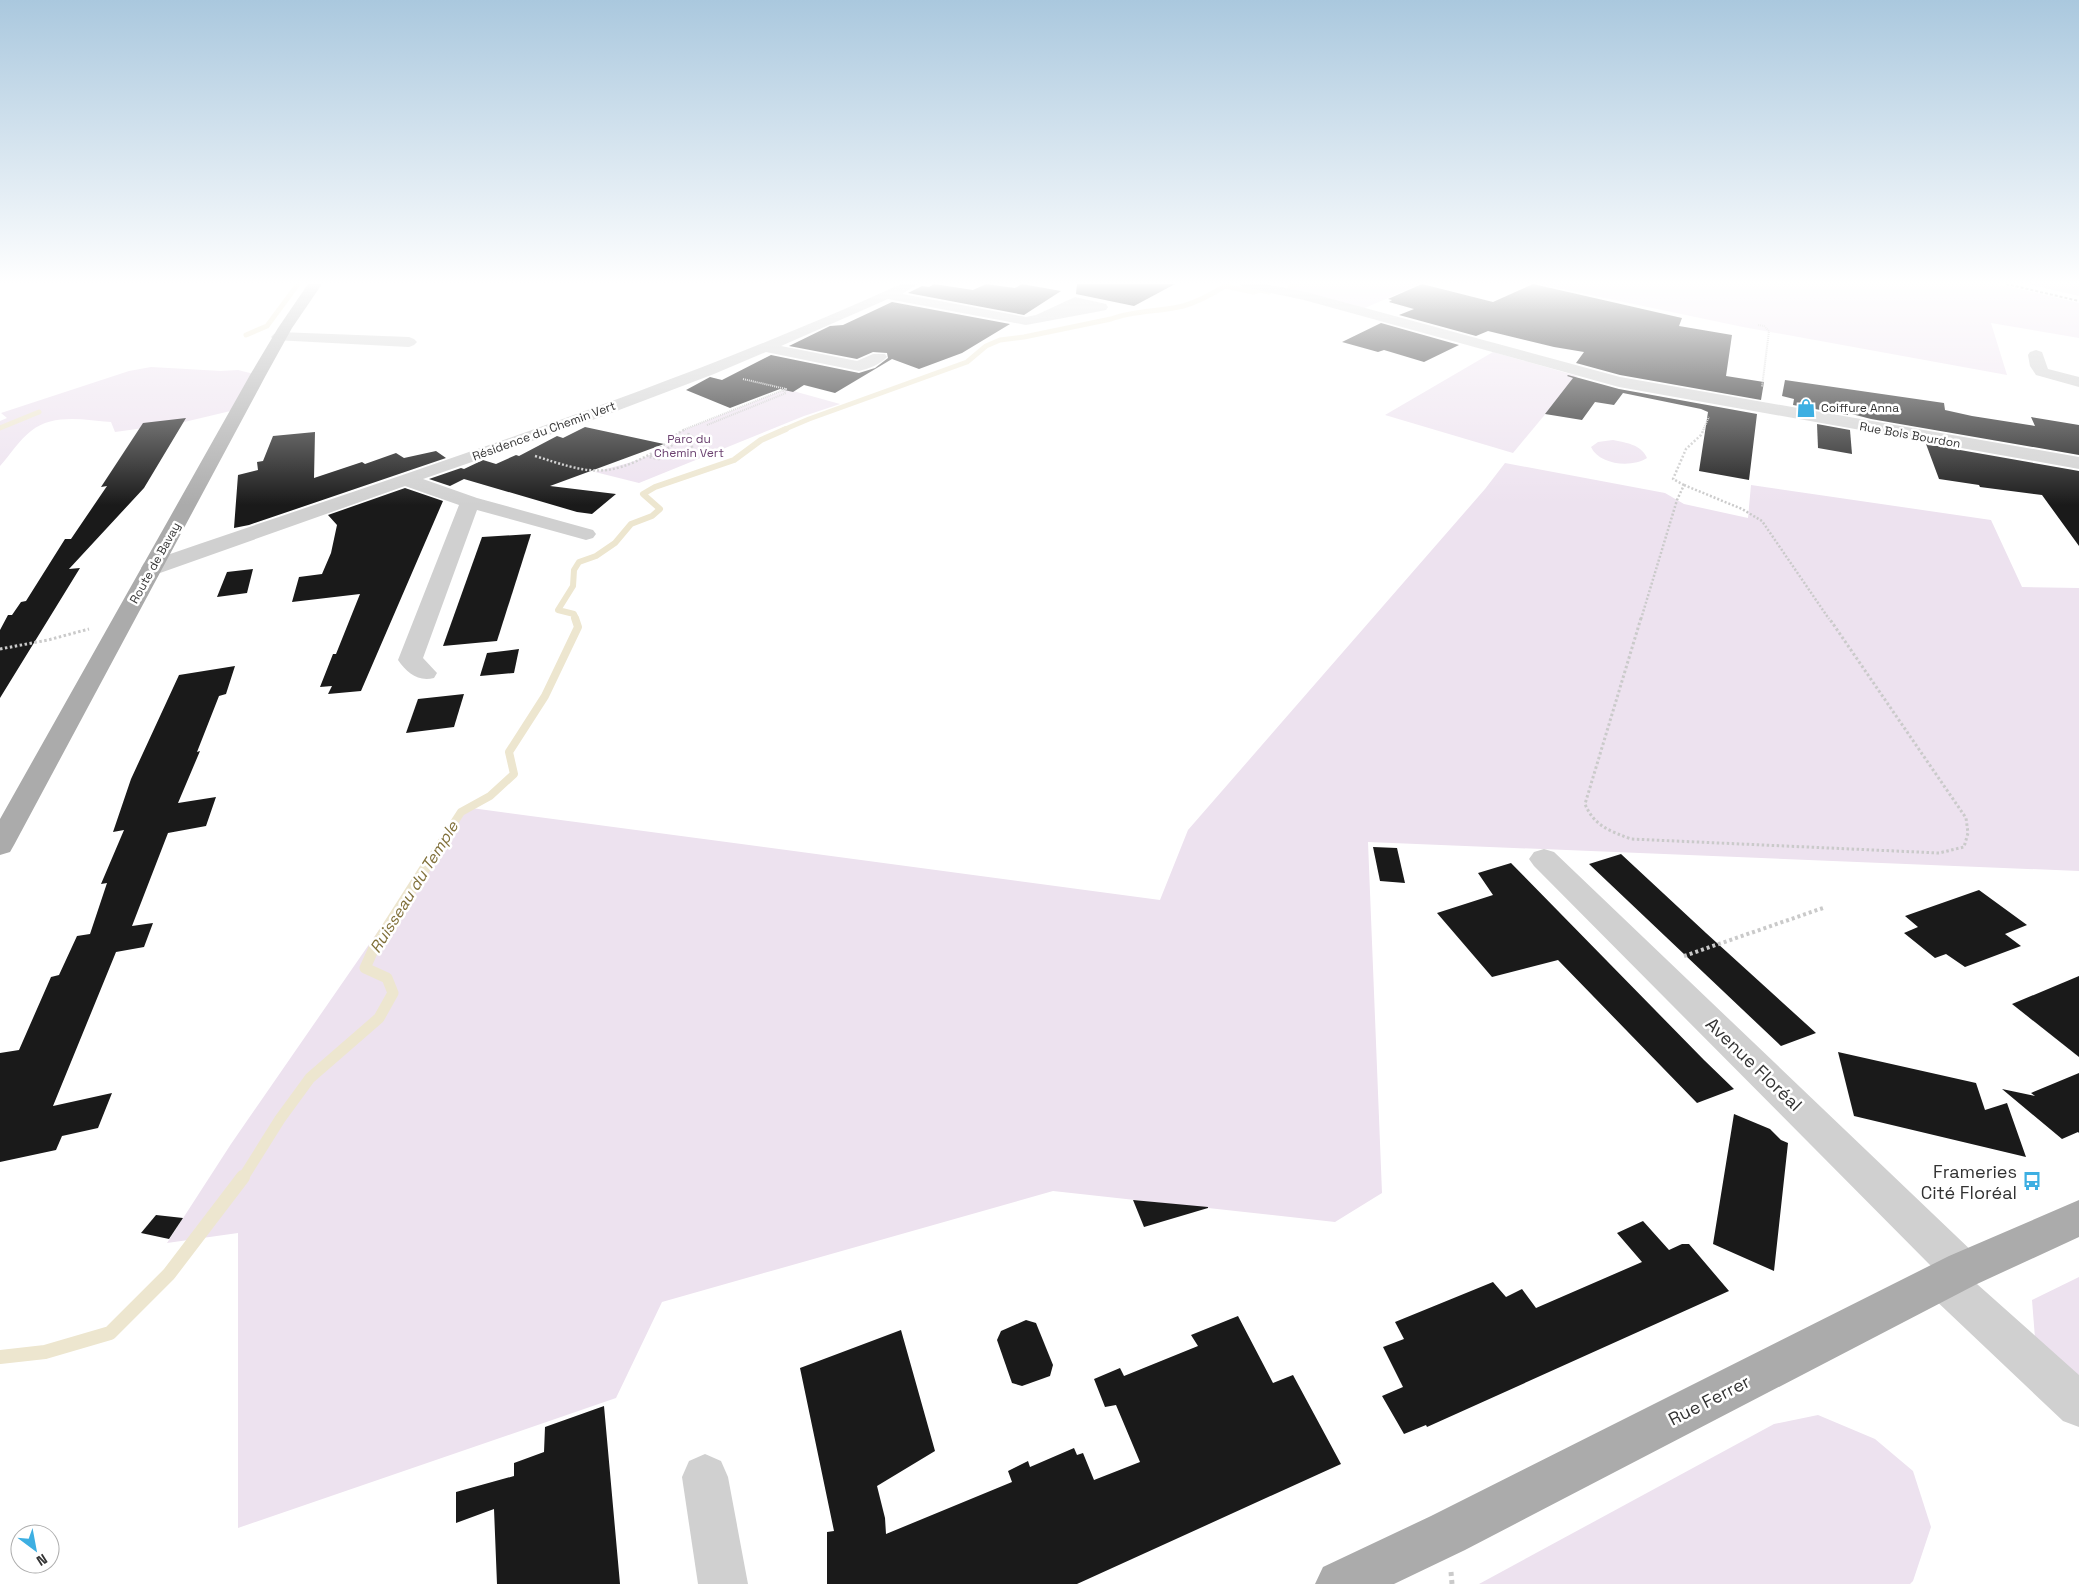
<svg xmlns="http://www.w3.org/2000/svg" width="2079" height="1584" viewBox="0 0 2079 1584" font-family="'Space Grotesk',sans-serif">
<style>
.green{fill:#ede2ef}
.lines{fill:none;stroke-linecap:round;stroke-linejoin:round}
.stream-far4{stroke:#ede6cf;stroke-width:5}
.stream-far3{stroke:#ede6cf;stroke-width:6}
.stream-far2{stroke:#ede6cf;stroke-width:8}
.stream-far1{stroke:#ede6cf;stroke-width:11}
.stream{stroke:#ede6cf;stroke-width:14}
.building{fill:#1a1a1a}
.path-far4{stroke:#cacaca;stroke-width:2;stroke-dasharray:1 1;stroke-linecap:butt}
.path-far3{stroke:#cacaca;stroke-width:2.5;stroke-dasharray:2 2;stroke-linecap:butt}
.path-far2{stroke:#cacaca;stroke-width:3;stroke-dasharray:2.5 2.5;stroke-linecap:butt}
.path-far1{stroke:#cacaca;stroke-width:4;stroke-dasharray:3 3;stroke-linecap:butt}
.path{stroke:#cacaca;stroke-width:5;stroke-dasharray:4 4;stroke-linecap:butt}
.minor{fill:#d0d0d0;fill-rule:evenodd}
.major{fill:#ababab;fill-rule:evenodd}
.rail{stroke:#888;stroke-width:2;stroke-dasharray:3 2;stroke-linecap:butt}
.labels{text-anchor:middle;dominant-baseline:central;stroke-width:5;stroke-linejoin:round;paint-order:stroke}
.far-poi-label{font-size:12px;fill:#333;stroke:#fff;text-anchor:start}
.far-street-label{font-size:12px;fill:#333;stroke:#fff}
.far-park-label{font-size:12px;fill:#6a406f;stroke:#fff}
.water-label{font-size:16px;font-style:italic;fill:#80703a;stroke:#fff}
.near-street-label{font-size:18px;fill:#333;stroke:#fff}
.near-poi-label{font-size:18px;fill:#333;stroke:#fff;text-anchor:end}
</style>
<rect width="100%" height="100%" fill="#fff"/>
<g class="green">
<polygon points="1297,284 1420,284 1358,311 1282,291"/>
<polygon points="1538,284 1998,284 2079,303 2079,338 1991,323 2007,375 1743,327"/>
<polygon points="2026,284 2079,284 2079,296"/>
<polygon points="1493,352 1577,376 1513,453 1385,415"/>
<path d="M151,367L221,371L238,370L258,375L239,409L180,423L115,432L111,422C85,420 53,413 31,431C19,440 10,455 0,466V421L7,418L1,413L129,371Z"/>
<path d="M786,389L840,404L804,416L639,483L595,472C623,464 661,458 679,432Z"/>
<path d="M1613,440C1626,443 1641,444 1647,458C1632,468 1599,465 1591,447L1598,442Z"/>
<polygon points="1505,463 1665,493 1684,504 1748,518 1751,485 1991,520 2022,587 2079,588 2079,871 1368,842 1382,1193 1335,1222 1053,1191 662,1302 616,1398 238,1528 238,1233 167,1243 231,1144 464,807 1160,900 1188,830 1485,489"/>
<polygon points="2079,1277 2079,1378 2035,1338 2032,1300"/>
<polygon points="1818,1415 1875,1439 1913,1471 1931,1527 1913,1581 1910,1584 1479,1584 1774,1424"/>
</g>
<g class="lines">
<g class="stream-far4">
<polyline points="1290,287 1297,284"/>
<polyline points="246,335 267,326 298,284"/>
<polyline points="0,428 39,412"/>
<path d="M783,430L809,419L967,362L986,346L1000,340L1024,337L1111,319C1134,310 1159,312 1183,306C1198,302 1212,294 1225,286L1253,292L1260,290L1269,292"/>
</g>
<polyline class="stream-far3" points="576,619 574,614 558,610 573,586 574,570 579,562 596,556 615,543 631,524 652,516 660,509 643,494 655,487 734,460 761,440 786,429"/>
<polyline class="stream-far2" points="428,863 461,812 490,796 514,774 509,752 545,696 578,627 575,618"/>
<polyline class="stream-far1" points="243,1178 280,1119 310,1078 379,1018 393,993 387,978 365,968 374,948 429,862"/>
<polyline class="stream" points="0,1357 45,1352 110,1333 169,1274 243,1177"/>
</g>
<g class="building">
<polygon points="934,284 973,290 986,284 1015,288 1022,284 1061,291 1024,315 908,293 922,286 929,287"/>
<polygon points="1077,284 1175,284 1134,306 1076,294"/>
<polygon points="1422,284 1493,302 1533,284 1682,318 1679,326 1732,335 1726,376 1764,382 1761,400 1620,375 1576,363 1584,352 1554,347 1488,331 1476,336 1399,315 1414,309 1389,302 1392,300 1388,299"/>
<polygon points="892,302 1010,324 962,353 919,369 892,359 835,393 804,385 793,392 780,389 730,408 686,390 710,377 722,380 771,355 859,373 875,368 888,358 887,353 873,352 857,359 789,346 830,326 843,325"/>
<polygon points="1381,323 1459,345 1424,362 1384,350 1378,352 1342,342"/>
<polygon points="1568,375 1619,389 1757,414 1749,480 1699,471 1708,412 1701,409 1623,393 1614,405 1595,402 1582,420 1545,414 1573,378 1567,376"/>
<polygon points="1785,380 1944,403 1945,410 1972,416 2035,426 2031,417 2079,425 2079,455 1871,419 1848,413 1848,415 1793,405 1794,399 1782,396"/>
<polygon points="186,418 144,488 69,569 80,568 0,698 0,630 8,615 12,615 21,602 26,601 65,539 71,539 107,486 101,487 143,423"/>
<polygon points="1817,424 1850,430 1852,454 1818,448"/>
<polygon points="585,427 664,444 550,486 616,494 592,514 577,512 464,479 450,486 429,479 461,468 464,469 483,460 496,464 516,455 519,456 557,436 563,438"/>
<polygon points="315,432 314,478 362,462 365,464 396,453 404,458 436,451 446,458 249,525 234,528 238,475 258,470 257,462 263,461 273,436"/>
<polygon points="1926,444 2079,471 2079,546 2042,495 1980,487 1979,485 1939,479"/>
<polygon points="405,488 443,501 361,691 328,694 332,686 320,687 333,654 336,654 360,594 292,602 299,577 322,574 331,553 337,525 328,515"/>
<polygon points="531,534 497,641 443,646 482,537"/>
<polygon points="253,569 247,593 217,597 227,572"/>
<polygon points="519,649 514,673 480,676 487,653"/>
<polygon points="235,666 226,694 219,696 197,752 200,751 178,803 216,797 206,826 168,833 132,926 153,923 144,947 116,952 53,1106 112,1093 98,1128 62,1136 56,1150 0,1162 0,1053 19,1050 51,977 59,975 77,936 90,934 107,883 101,884 124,830 113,832 131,779 179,675"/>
<polygon points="464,694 454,727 406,733 418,699"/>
<polygon points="1373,847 1397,848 1405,883 1380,881"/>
<polygon points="1621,854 1706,933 1816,1033 1781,1046 1589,864"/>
<polygon points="1511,863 1704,1060 1734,1089 1697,1103 1558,960 1492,977 1437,913 1493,895 1478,873"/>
<polygon points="1979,890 2027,925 2005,934 2021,946 1965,967 1946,954 1935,958 1904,933 1918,927 1905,916"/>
<polygon points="2079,976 2079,1057 2012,1004"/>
<polygon points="1838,1052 1976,1083 1985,1110 2007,1103 2026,1157 1854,1116"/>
<polygon points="2079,1073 2079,1133 2078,1132 2062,1139 2002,1089 2035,1096 2031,1093"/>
<polygon points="1734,1114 1770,1129 1781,1140 1788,1143 1774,1271 1713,1244"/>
<polygon points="1133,1200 1208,1207 1208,1208 1144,1227"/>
<polygon points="156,1215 183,1218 169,1239 141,1233"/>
<polygon points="1643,1221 1669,1250 1682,1244 1689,1244 1729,1291 1427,1427 1426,1425 1404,1434 1382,1396 1403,1387 1383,1347 1404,1339 1395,1322 1493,1282 1506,1297 1522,1289 1536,1308 1642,1262 1617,1233"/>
<polygon points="1238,1316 1273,1383 1293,1375 1341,1464 1077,1584 827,1584 827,1532 834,1531 800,1368 901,1330 935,1451 877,1486 885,1518 886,1534 1012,1482 1008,1471 1028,1461 1030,1467 1074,1448 1077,1455 1083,1453 1094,1480 1140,1462 1116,1405 1105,1407 1094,1379 1120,1368 1124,1376 1198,1346 1191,1335"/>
<polygon points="1026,1320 1036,1323 1053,1365 1050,1376 1022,1386 1012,1383 997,1340 1001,1331"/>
<polygon points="604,1406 620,1584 497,1584 494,1509 456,1523 456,1492 514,1476 514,1463 544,1452 545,1427"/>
</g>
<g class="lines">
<g class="path-far4">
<polyline points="1758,325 1764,326 1769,331 1762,387"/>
<polyline points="707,425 786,393 783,391"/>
<polyline points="683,430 786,389 743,379"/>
<polyline points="1703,430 1709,417"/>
</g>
<g class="path-far3">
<polyline points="676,436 686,439 692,436 688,434 681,437"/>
<polyline points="690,438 693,451"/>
<polygon points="691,451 696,453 689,457 683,454"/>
<polygon points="656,453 665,455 659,459 649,457"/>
<polyline points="661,453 682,438"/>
<polyline points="665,455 683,454"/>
<path d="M535,456C586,472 605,480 654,452C666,445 674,434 686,429"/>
<polyline points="1684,485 1742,509 1762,521 1829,619"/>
<polyline points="1684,485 1673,479 1686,449 1701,435 1704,429"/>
<polyline points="1641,619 1677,500 1684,485"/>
</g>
<g class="path-far2">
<path d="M1641,618L1585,804C1594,826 1610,831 1631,839L1939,853L1964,847L1968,833L1966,818L1829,618"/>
<polyline points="0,649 48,640 89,629"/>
</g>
<polyline class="path-far1" points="1684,956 1823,908"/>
<polyline class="path" points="1451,1572 1452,1584"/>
<g class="minor">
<path d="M901,284H918L902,294L1026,317L1036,315L1075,297L1106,304L1108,307L1106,310L1101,311L1026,325L888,299L781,346L857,361L873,354H885L887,357C881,364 868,369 859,371L766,352L714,374L598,418L423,479L477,498L593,530L596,534L593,538L586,540L477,510L423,658L437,673L434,678C418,682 407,673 398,660L459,505L405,486L160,573L152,574L144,573L141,568L144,563C398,475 656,395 901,284Z"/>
<polygon points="1240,284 1265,284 1306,292 1620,377 2079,457 2079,469 1619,387 1304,300 1242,287"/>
<polygon points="279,332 409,337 414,339 417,342 414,345 409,347 274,340 271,337 274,334"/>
<polygon points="2036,350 2042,352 2048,369 2079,377 2079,387 2036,375 2030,366 2028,355 2030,352"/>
<polygon points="1544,849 1554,852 1977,1256 1983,1270 1977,1284 2079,1375 2079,1427 2063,1421 1930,1295 1924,1281 1931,1266 1534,866 1529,859 1534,852"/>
<polygon points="705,1454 721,1461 728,1477 748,1584 698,1584 682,1477 689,1461"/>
</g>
<g class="major">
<polygon points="308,284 322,284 292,328 266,375 14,845 10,852 0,855 0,819 250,375 278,328"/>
<polygon points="2079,1200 2079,1237 1977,1284 1465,1550 1394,1584 1315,1584 1323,1567 1431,1516 1949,1256"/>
</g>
<polyline class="rail" points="2006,284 2079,301"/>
</g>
<linearGradient id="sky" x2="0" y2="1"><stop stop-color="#aac8de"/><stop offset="0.56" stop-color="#fff"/><stop offset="1" stop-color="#fff" stop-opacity="0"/></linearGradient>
<rect width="2079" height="505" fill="url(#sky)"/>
<defs>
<g id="shop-bare" transform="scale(1.5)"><path d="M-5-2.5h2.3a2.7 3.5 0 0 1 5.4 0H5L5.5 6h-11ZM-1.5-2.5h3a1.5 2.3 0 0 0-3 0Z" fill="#3dafe2" stroke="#fff" stroke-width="2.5" paint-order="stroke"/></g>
<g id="bus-bare" transform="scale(1.5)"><path d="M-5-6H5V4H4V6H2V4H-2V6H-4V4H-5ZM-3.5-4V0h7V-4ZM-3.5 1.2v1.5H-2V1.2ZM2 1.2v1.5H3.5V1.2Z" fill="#3dafe2" stroke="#fff" stroke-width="2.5" paint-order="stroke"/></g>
</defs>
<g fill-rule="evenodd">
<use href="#shop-bare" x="1806" y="408"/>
<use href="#bus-bare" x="2032" y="1181"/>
</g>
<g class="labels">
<g class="far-poi-label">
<text x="1821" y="408">Coiffure Anna</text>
</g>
<g class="far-street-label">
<text transform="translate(544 431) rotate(-20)">Résidence du Chemin Vert</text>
<text transform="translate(1910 435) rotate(10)">Rue Bois Bourdon</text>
<text transform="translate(155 563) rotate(-61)">Route de Bavay</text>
</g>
<g class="far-park-label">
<text x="689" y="439">Parc du<tspan x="689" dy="14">Chemin Vert</tspan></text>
</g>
<g class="water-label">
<text transform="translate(414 887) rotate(-58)">Ruisseau du Temple</text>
</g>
<g class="near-street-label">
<text transform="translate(1754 1064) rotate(44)">Avenue Floréal</text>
<text transform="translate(1709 1400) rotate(-27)">Rue Ferrer</text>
</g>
<g class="near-poi-label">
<text x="2017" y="1171">Frameries<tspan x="2017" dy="21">Cité Floréal</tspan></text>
</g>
</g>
<g transform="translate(35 1549) rotate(148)"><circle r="24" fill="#ffffff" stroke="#adadad"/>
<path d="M0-4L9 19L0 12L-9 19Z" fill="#3dafe2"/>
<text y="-8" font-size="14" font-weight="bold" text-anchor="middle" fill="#333333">N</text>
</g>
</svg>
